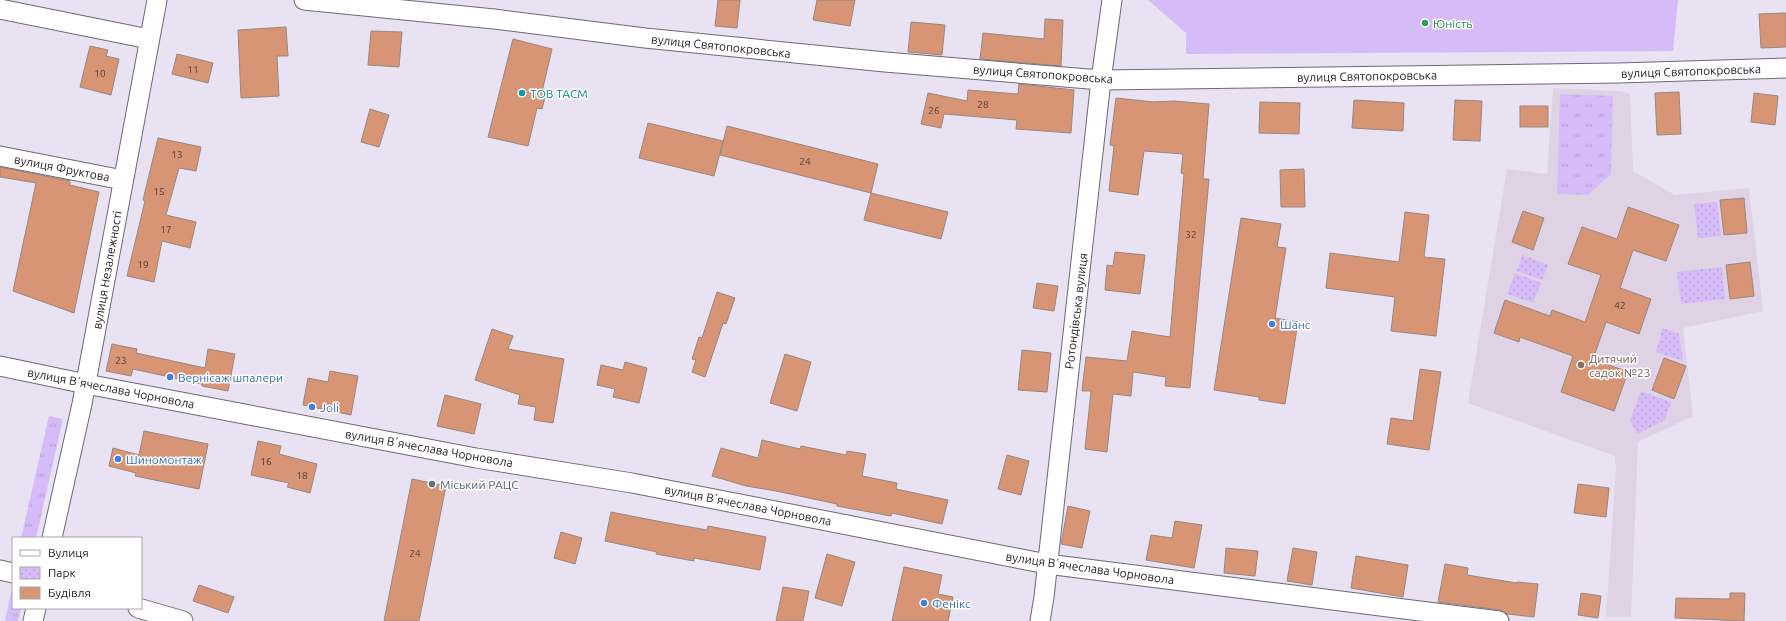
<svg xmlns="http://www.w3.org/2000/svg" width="1786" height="621" viewBox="0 0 1786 621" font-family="Ubuntu,sans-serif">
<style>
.education{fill:#dfd2e5}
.grass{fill:url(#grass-tufts)}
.park{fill:url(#park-dots)}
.garden{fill:#d5bcf9}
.building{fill:#d89575;stroke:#98877f}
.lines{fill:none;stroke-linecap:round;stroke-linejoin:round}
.minor-casing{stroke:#6e6877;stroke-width:21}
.minor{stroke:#fff;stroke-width:19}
.leisure-dot{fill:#2e9e5b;stroke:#fff;stroke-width:1.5}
.culture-dot{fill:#0f9aa8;stroke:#fff;stroke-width:1.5}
.shop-dot{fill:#3f7fe0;stroke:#fff;stroke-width:1.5}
.education-dot{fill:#8d6e63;stroke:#fff;stroke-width:1.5}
.service-dot{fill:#5c6f8a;stroke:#fff;stroke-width:1.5}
.labels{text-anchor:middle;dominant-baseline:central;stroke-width:3;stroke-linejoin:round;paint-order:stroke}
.number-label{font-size:10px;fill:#513e3a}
.leisure-label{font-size:12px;fill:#27864d;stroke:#fff;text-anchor:start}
.street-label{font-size:12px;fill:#242127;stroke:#fff}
.culture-label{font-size:12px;fill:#0d838f;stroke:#fff;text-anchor:start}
.shop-label{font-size:12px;fill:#366cbe;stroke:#fff;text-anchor:start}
.education-label{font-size:12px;fill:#785e54;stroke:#fff;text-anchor:start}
.service-label{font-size:12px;fill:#4e5e75;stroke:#fff;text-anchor:start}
</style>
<defs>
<pattern id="grass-tufts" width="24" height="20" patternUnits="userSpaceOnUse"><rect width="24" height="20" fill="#d5bcf9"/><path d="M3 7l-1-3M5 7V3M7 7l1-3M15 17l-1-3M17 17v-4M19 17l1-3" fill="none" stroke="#b7a1d5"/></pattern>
<pattern id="park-dots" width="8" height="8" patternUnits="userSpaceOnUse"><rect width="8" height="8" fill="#d5bcf9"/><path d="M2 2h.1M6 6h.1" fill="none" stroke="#b7a1d5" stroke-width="1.8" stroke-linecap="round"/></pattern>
</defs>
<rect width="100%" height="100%" fill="#e8e2f3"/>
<polygon class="education" points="1553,88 1619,91 1630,94 1633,171 1675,195 1749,188 1763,311 1683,328 1693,416 1638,442 1631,617 1606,617 1616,469 1615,456 1468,403 1507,169 1547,174"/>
<g class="grass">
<polygon points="1560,94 1613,96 1611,174 1588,195 1557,194"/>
<polygon points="49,416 63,419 36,538 21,538"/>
<polygon points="11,592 13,593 13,608 21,608 18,621 5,621"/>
</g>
<g class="park">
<polygon points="1717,202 1721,236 1698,238 1694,204"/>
<polygon points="1522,255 1548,265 1542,280 1517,271"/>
<polygon points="1722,267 1725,299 1681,304 1677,272"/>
<polygon points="1515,273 1541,283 1533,303 1507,294"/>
<polygon points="1663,328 1679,334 1683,361 1656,352"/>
<polygon points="1641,391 1671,402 1665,420 1637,434 1630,420"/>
</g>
<polygon class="garden" points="1148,0 1678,0 1673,51 1186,54 1186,33"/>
<g class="building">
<polygon points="718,0 740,0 737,28 715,26"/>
<polygon points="817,0 855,0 850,26 813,20"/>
<polygon points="1786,13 1786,47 1761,48 1759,14"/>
<polygon points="1045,19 1063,20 1061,66 980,59 983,33 1044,39"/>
<polygon points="911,22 945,25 942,55 908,52"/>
<polygon points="286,27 288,56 277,56 279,96 241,98 238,30"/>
<polygon points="371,31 402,32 399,67 368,65"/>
<polygon points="513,39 552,49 542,92 546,93 542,109 537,108 528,146 488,137"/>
<polygon points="90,46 108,50 106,56 119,59 111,95 80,87"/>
<polygon points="177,54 213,63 208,83 172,74"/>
<polygon points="1019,84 1074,90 1071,133 1016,129 1017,120 944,114 941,128 921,124 928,93 967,101 968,90 1018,94"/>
<polygon points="1679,92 1681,134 1657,135 1655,93"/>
<polygon points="1754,93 1778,96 1775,125 1751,122"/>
<polygon points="1116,98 1154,102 1174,101 1209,104 1203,179 1209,179 1190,388 1165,386 1166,377 1133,372 1131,396 1113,394 1107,452 1085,449 1091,391 1082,391 1086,357 1127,361 1132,331 1170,337 1184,174 1181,173 1183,154 1144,151 1138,195 1109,191 1114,146 1110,145"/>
<polygon points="1354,100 1404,103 1403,131 1352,128"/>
<polygon points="1455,100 1482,101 1480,141 1453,140"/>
<polygon points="1260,102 1300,103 1299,134 1259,133"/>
<rect x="1520" y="106" width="28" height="21"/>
<polygon points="370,109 389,115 379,147 361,142"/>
<polygon points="648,123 723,141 714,176 639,158"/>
<polygon points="727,126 878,164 871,193 720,155"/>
<polygon points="158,138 201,147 196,171 179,168 166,215 196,222 190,248 162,241 154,282 127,276 145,201 143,200"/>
<polygon points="0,167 70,181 70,185 99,192 74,313 13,291 36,183 0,177"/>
<polygon points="1304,169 1305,207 1281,207 1280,170"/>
<polygon points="871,193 948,212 941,239 864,220"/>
<polygon points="1744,198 1747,233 1724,235 1720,200"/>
<polygon points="1628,207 1679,225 1666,261 1633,250 1620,288 1651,299 1639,334 1606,322 1593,359 1628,372 1614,411 1561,392 1573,356 1520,337 1519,342 1494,333 1505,300 1550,316 1552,310 1585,322 1601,275 1568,264 1582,227 1617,239"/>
<polygon points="1523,211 1544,218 1533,250 1512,242"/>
<polygon points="1405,212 1429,215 1424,257 1445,259 1436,336 1391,331 1395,297 1326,288 1330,253 1399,262"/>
<polygon points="1241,218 1281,224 1277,247 1286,248 1275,318 1298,322 1285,404 1259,400 1259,397 1214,390"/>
<polygon points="1115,252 1145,255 1140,294 1105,290 1107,265 1113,266"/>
<polygon points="1750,262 1754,296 1730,299 1726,265"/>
<polygon points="1037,283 1058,286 1054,311 1033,308"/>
<polygon points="717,292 735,298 726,324 723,323 705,377 692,372 696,360 692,359 699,337 702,338"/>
<polygon points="492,329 513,336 508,349 564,359 553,423 534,420 536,407 518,404 520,395 475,380"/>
<polygon points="112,344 137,349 136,353 205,368 208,349 235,354 228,391 202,386 202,384 133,369 131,376 106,371"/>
<polygon points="1022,350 1051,353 1047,392 1018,390"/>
<polygon points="785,354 811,362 797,411 770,403"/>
<polygon points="1664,358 1686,366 1674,399 1652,390"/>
<polygon points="625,362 647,368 639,403 613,397 615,389 597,385 601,365 623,370"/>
<polygon points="1420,369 1441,372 1429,450 1387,444 1391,418 1413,421"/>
<polygon points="330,371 358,376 351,415 303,405 308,378 328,382"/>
<polygon points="445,395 481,404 474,434 437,426"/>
<polygon points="144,431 208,444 199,489 135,476 136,473 109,466 113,448 139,455"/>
<polygon points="762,440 800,449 801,446 846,455 847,451 866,454 862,476 897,483 896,489 948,500 942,524 892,513 891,516 837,506 837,504 776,491 746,486 712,476 721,448 758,458"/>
<polygon points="258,441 281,446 279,454 317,464 310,493 287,487 289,483 251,475"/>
<polygon points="1007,455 1029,461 1021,495 998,489"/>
<polygon points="412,479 446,486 419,621 384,621"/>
<polygon points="1578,484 1609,488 1606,517 1574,513"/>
<polygon points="1068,506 1090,511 1082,548 1061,544"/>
<polygon points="611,512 662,522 707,530 708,526 766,537 760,570 694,558 694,561 656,554 657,552 605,541"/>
<polygon points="1175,521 1202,525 1194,568 1146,560 1151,535 1172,538"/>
<polygon points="561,532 582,538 575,564 554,558"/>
<polygon points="1226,548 1258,551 1255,576 1224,573"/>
<polygon points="1293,548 1317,552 1312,585 1287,581"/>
<polygon points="827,554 855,562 842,606 815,598"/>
<polygon points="1356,556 1408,565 1403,597 1351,588"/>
<polygon points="1445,564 1468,568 1467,575 1517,583 1517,582 1538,584 1534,617 1507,614 1500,610 1438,602"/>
<polygon points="904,567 942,575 938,594 953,597 948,621 892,621"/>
<polygon points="199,585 234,597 228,613 193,601"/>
<polygon points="783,587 809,591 803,621 776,621"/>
<polygon points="1581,593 1601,596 1598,618 1578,615"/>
<polygon points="1730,593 1745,593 1744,621 1675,618 1676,598 1730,599"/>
</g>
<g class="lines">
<g class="minor-casing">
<g id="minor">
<polyline points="304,0 494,19 645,38 885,62 1101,80 1618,73 1786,68"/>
<polyline points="0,9 149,39"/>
<polyline points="0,156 123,180"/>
<polyline points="0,366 86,384 476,458 632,483 1047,564 1499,621"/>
<polyline points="52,538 82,404 157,0"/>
<polyline points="0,570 13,573"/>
<polyline points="138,608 183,621"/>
<polyline points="33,621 36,608"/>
<polyline points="1040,621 1044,597 1101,80 1112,0"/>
</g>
</g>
<use href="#minor" class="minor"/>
</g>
<circle class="leisure-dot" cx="1425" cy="23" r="4"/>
<circle class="culture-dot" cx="522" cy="93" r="4"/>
<g class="shop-dot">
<circle cx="1272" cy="324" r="4"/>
<circle cx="170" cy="377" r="4"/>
<circle cx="312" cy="407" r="4"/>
<circle cx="118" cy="459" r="4"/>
<circle cx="924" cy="603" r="4"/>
</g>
<circle class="education-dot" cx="1581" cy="365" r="4"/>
<circle class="service-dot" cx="432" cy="484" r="4"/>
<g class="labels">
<g class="number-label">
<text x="193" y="69">11</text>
<text x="100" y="73">10</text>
<text x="983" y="104">28</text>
<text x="934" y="110">26</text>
<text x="177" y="154">13</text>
<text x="805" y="161">24</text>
<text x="159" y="191">15</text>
<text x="166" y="229">17</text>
<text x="1191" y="234">32</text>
<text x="143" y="264">19</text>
<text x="1620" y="305">42</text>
<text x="121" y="360">23</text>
<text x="266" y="461">16</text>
<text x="302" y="475">18</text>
<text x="415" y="553">24</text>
</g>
<g class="leisure-label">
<text x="1433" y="23">Юність</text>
</g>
<g class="street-label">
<text transform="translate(721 46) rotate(6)">вулиця Святопокровська</text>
<text transform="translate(1691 71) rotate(-2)">вулиця Святопокровська</text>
<text transform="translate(1043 74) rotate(4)">вулиця Святопокровська</text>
<text transform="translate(1367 76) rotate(-1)">вулиця Святопокровська</text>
<text transform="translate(62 168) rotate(11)">вулиця Фруктова</text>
<text transform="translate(107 270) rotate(-80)">вулиця Незалежності</text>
<text transform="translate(1076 311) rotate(-83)">Ротондівська вулиця</text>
<text transform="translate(111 388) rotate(11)">вулиця Вʼячеслава Чорновола</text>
<text transform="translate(429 448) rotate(10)">вулиця Вʼячеслава Чорновола</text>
<text transform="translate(748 505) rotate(11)">вулиця Вʼячеслава Чорновола</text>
<text transform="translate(1090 568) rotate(8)">вулиця Вʼячеслава Чорновола</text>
</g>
<g class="culture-label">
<text x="530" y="93">ТОВ ТАСМ</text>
</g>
<g class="shop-label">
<text x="1280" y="324">Шанс</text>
<text x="178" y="377">Вернiсаж шпалери</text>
<text x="320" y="407">Joli</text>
<text x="126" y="459">Шиномонтаж</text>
<text x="932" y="603">Фенікс</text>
</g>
<g class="education-label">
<text x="1589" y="358">Дитячий<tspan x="1589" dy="14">садок №23</tspan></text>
</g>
<g class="service-label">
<text x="440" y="484">Міський РАЦС</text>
</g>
</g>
<rect x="12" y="537" width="130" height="72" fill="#ffffff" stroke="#a7a6a9"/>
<rect x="20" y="550" width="20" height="6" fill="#ffffff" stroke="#a7a6a9"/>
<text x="48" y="557" font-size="12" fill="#242127">Вулиця</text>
<rect x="20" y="567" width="20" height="12" fill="url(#park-dots)" stroke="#a7a6a9"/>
<text x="48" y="577" font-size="12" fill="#242127">Парк</text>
<rect x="20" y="587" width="20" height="12" fill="#d89575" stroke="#a7a6a9"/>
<text x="48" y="597" font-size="12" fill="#242127">Будівля</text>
</svg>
